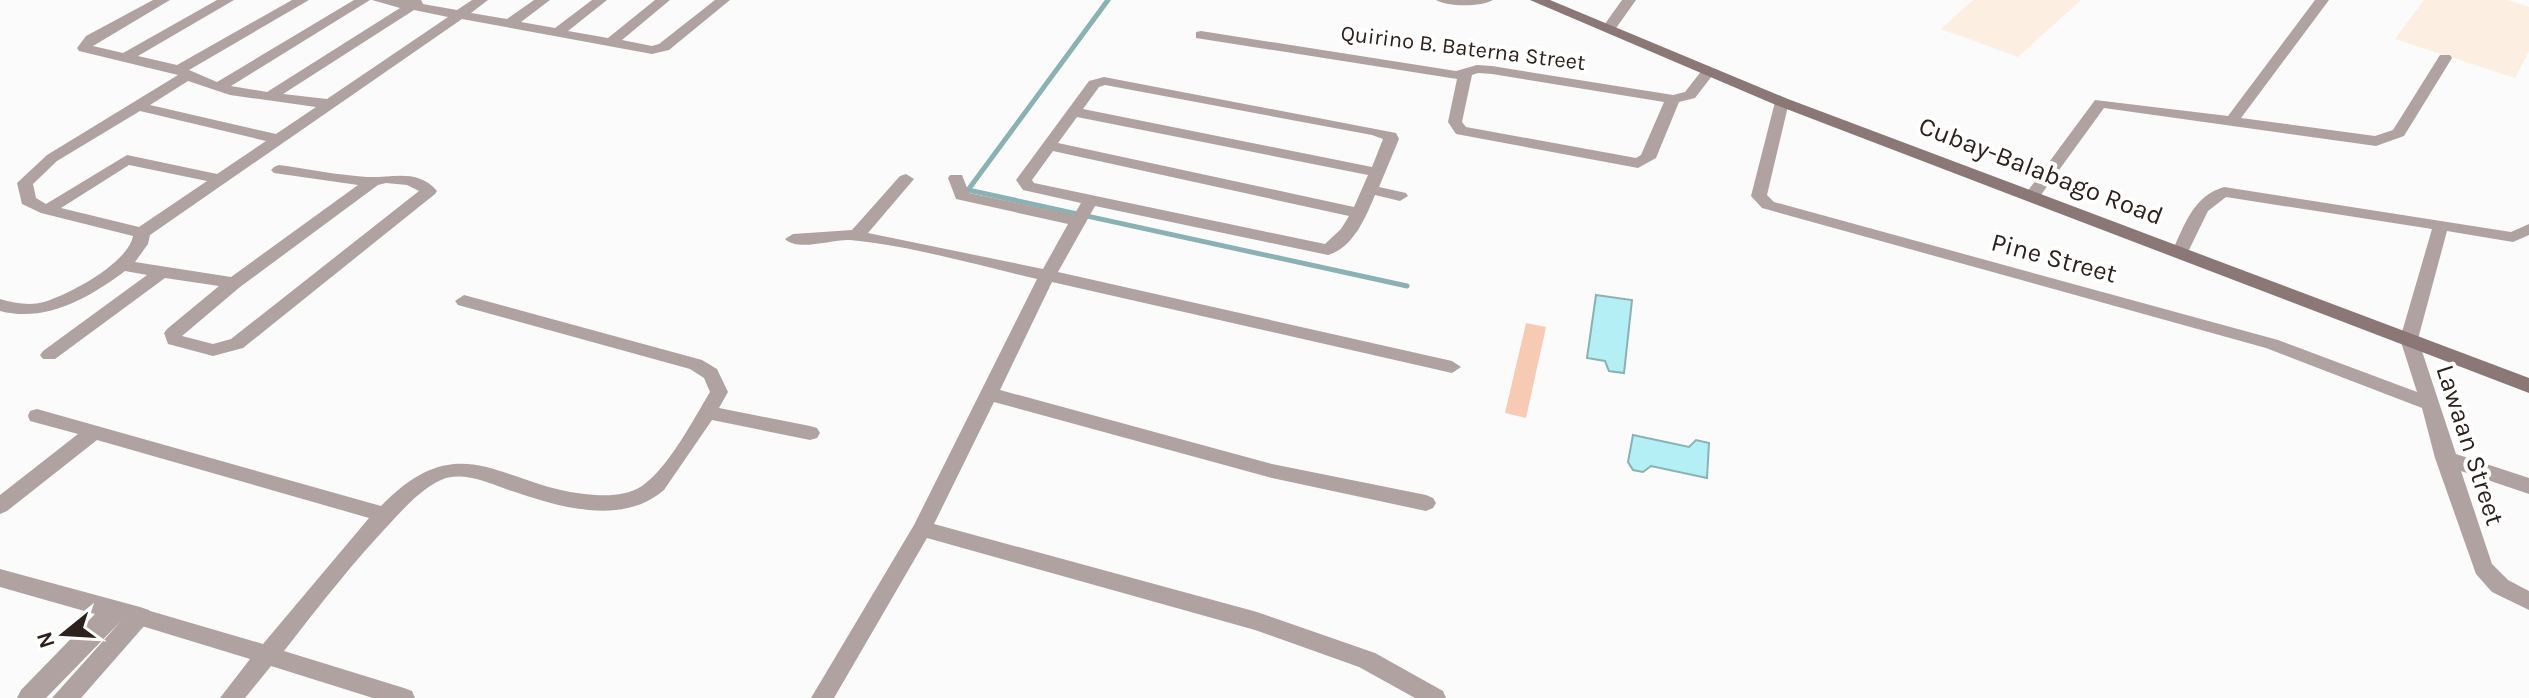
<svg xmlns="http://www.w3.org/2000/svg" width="2529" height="698" viewBox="0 0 2529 698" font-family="Karla,sans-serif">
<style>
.education{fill:#fceee0}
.green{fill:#f7cab3}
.water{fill:#b3eff4;stroke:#8ab1b3;stroke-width:2}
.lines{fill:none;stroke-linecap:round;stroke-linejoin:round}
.stream{stroke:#8ab1b3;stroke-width:5}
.minor{fill:#b0a2a1;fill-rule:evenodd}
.tertiary{fill:#b0a2a1;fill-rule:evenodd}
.secondary{fill:#8c7777;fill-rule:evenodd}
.labels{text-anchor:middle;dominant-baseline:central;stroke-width:8;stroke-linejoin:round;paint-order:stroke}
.far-street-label{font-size:22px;fill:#2c211c;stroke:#fff}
.street-label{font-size:26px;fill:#2c211c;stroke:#fff}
</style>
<rect width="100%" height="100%" fill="#fbfbfb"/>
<g class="education">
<polygon points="1973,0 2081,0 2018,57 1941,29"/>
<polygon points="2424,0 2507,0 2529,7 2529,51 2515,78 2395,39"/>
</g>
<polygon class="green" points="1526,323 1546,327 1526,418 1505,413"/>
<g class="water">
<polygon points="1596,295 1632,300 1624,373 1609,371 1605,361 1587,358"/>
<polygon points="1633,435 1689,447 1696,440 1709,443 1707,478 1651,466 1643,472 1633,470 1628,462"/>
</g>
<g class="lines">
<polyline class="stream" points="1108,0 968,190 1407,286"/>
<g class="minor">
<path d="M153,0H170L93,46L123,53L217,0H234L138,56L177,65L292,0H309L189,70L217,82L354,0H370L231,86L267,92L400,8L372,0H421L423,4L457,10L472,0H488L471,13L507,19L534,0H550L521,22L555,28L592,0H607L568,31L608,38L655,0H670L622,40L652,46L659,44L715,0H730L669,50L652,54L462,19L150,235L148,244L135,262L231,277L358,185L274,173L271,170L274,167L279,165C308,169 337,175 367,177C392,178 418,168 437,191L435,194L243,348L213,356L168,344L164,333L167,329L219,286L165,278L55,359H43L40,355L43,351L147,275L125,271C89,298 46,323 0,311V299C14,303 30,306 44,302C70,294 128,263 133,236L41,213L22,204L17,183L47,155L178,75L79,51L77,48L86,36ZM414,10L448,17L327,99L283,94ZM188,81L230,95L316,107L276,134L150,105ZM140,111L266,141L217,174L127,155L46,204L36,198L33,184L57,161ZM129,165L207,181L139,227L61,208ZM386,183L407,185L419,191L231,339L213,344L182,336L240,287L378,185Z"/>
<path d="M1436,0H1493C1481,7 1448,7 1436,0Z"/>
<polygon points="1622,0 1636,0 1614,31 1604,31 1602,28"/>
<polygon points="2315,0 2329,0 2241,118 2375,136 2393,130 2440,55 2450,55 2452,58 2404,136 2376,146 2104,108 2038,199 2026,199 2024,196 2095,100 2228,116"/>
<path d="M1201,31L1456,71L1477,65L1492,66L1673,95L1685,92L1703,69H1713L1715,72L1695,98L1679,102L1656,158L1638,168L1456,134L1448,122L1457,79L1196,38V32ZM1478,73L1492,74L1664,102L1641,155L1636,158L1466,127L1462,122L1472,75Z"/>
<path d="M1104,77L1396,133L1399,139L1379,187L1406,193L1408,196L1400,201L1375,195C1366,217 1353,248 1328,255L1095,206L1058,272L1452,361L1461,367L1452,373L1052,282L1000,390L1272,464L1426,495L1433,498L1436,503L1433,508L1426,511L1272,478L994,402L934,524L1257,612L1375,653L1443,691L1446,698H1415L1359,667L1255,630L927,538L834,698H811L914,525L1037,279C976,265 913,246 850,240C832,239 798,252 785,239L793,234L852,230L900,176L906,174L914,179L868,233L1043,269L1068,224L956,199L948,178L950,175H962L969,193L1074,215L1081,203L1023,190L1016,180L1089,81ZM1105,85L1372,135L1383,139L1372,167L1083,109L1099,87ZM1077,117L1368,175L1354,207L1058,143ZM1053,151L1349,216L1341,229L1325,244L1034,183L1032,180Z"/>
<path d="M1782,98L1789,102L1767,195L1774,202L2278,340L2417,392L2400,339L2432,229L2226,197L2208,211L2186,256H2174L2172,252C2184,226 2193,196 2224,187L2511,232L2529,224V235L2513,242L2447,231L2418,339L2456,454L2529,478V494L2461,471L2492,564L2508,580L2529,591V610L2492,592L2476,574L2435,458L2422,408L2266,348L1762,208L1751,196L1775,102Z"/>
<path d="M464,295L702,360L717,369L728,392L719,408L810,426L817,428L820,433L817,438L810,440L712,420L664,490C620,528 554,505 506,489C486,482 462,471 441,480C422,489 407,505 394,519C354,561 319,606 284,651L404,688L412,691L415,698H373L271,666L245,698H220L250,659L132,623L129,617L132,611L140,608L263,644L369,518L97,440L7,511L0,514V495L78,434L30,421L28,416L30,411L37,409L381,506C464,421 503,490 595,495C611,496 628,495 642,486C669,467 693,420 710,392L704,378L690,369L458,305L455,301Z"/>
</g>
<polygon class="tertiary" points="0,569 140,607 149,610 152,617 81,698 52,698 121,621 46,698 17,698 21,690 95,614 0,587"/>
<polygon class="secondary" points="1530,0 1550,0 1788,99 2529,378 2529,393 1776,105"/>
</g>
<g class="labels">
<g class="far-street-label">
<text transform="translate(1463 48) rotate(7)">Quirino B. Baterna Street</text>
</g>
<g class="street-label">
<text transform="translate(2041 171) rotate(21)">Cubay-Balabago Road</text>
<text transform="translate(2054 258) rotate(15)">Pine Street</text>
<text transform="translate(2470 445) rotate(72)">Lawaan Street</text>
</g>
</g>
<g transform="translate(64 634) rotate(252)" stroke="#ffffff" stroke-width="6" paint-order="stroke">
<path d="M0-6L14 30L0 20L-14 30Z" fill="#2c211c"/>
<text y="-12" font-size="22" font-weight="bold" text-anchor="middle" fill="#2c211c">N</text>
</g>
</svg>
